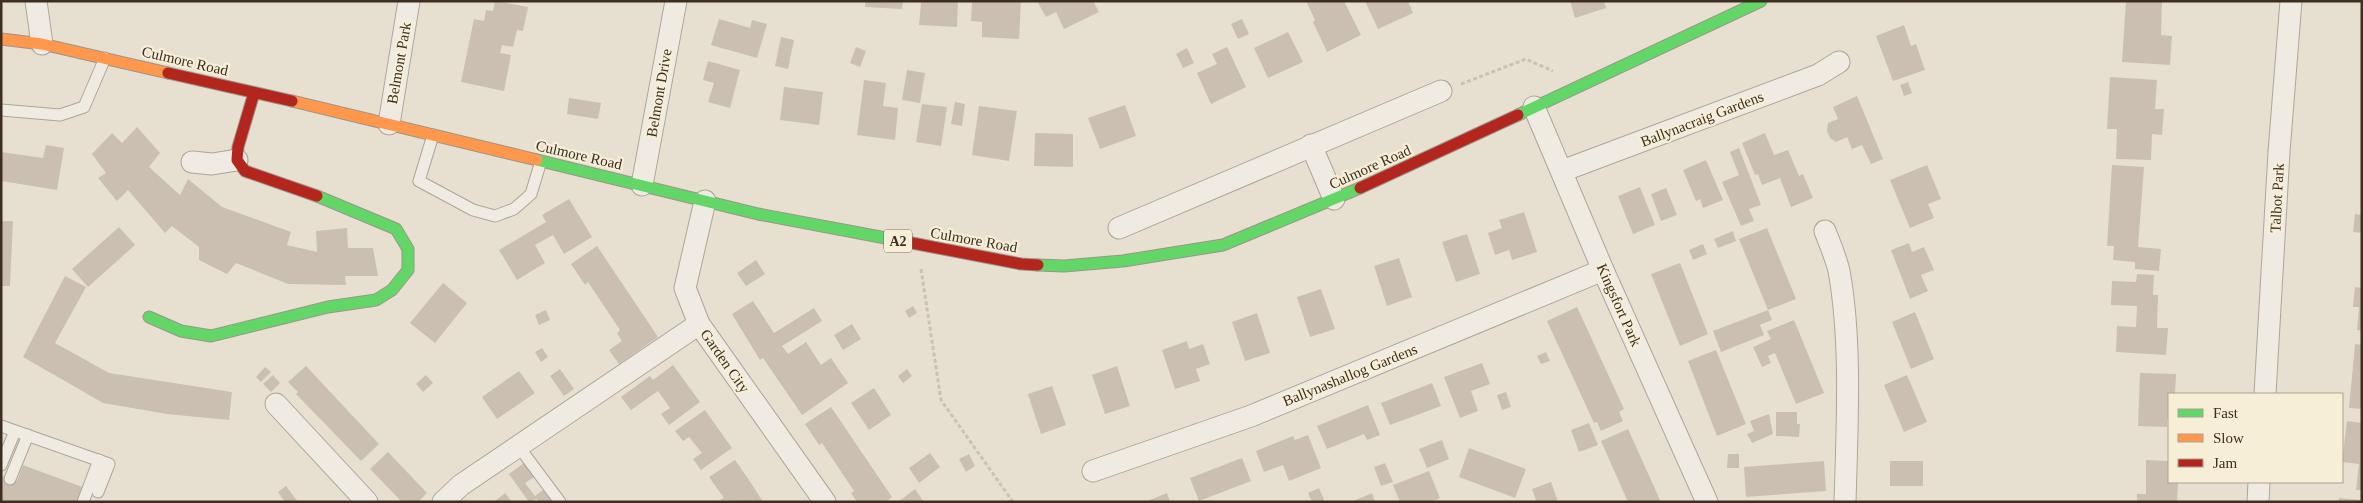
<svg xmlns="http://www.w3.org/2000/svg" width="2363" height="503" viewBox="0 0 2363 503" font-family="'Times New Roman',serif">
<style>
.building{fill:#cbbfb2}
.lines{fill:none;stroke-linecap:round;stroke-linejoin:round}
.lane-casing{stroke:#ada599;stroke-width:13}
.street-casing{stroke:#ada599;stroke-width:23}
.fast-casing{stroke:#9c958a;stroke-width:13}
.slow-casing{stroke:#9c958a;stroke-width:13}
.jam-casing{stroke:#9c958a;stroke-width:13}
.path{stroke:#c8c2b9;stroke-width:3;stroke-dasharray:4 2.5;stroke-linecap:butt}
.lane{stroke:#efebe3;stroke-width:11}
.street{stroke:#efebe3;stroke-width:21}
.fast{stroke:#63d668;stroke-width:11}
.slow{stroke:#ff974d;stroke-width:11}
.jam{stroke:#b3261e;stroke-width:11}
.labels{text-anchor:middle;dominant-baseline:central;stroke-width:4.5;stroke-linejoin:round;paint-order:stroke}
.shield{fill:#f7eed8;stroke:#756857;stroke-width:1}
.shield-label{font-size:14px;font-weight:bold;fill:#3d2e20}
.street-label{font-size:15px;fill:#3d2e20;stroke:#f7eed8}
</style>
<rect width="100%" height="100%" fill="#e7e0d1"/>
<g class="building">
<polygon points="495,1 528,7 523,31 517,30 513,47 502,45 500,53 511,55 504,91 461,82 474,19 484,21 486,10 493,11"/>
<polygon points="865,1 903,1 902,9 865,7"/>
<polygon points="912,1 958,1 957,27 919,25 921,3"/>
<polygon points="972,1 1021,1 1019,39 982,37 982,22 971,21"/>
<polygon points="1037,1 1093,1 1099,12 1064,29 1056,12 1046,17"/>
<polygon points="1306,1 1344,1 1361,35 1327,52 1313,22 1315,20"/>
<polygon points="1365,1 1408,1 1413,13 1378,29"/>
<polygon points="1570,1 1604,1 1606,8 1575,18"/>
<polygon points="2126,1 2162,1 2161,35 2172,36 2170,65 2122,62"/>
<polygon points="719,19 750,28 752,20 767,24 757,58 711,45"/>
<polygon points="1242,19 1249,34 1238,39 1231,24"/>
<polygon points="1904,25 1911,46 1916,44 1925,70 1893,81 1876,36"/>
<polygon points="1288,32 1303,62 1268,78 1254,48"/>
<polygon points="781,37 794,40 788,69 775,66"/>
<polygon points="856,47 866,51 860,67 850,63"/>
<polygon points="1227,47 1246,87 1211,104 1197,73 1217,64 1212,54"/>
<polygon points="1187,48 1194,63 1183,68 1176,54"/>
<polygon points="708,61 740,70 730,108 708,102 714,83 703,80"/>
<polygon points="907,70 925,73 920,103 902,100"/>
<polygon points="2110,77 2157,80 2155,109 2164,109 2162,135 2152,134 2151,160 2116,159 2117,129 2107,129"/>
<polygon points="864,80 886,83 883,106 898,108 895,140 857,135"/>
<polygon points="1908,82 1912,93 1904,96 1900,85"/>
<polygon points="784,87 823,92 819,125 780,120"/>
<polygon points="1857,96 1883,159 1871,164 1862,145 1852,149 1847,137 1836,142 1830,138 1827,131 1828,123 1838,119 1833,107"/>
<polygon points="569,98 601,103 598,119 567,114"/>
<polygon points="955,102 965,104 962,126 951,124"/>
<polygon points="922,104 947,107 941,146 916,142"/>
<polygon points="1125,105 1136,136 1100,149 1088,118"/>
<polygon points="979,106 1017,111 1009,161 972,155"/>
<polygon points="137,127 160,153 149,167 180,195 188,179 222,207 291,232 287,245 317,252 316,231 347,228 348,248 373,248 378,276 345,276 346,285 288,284 236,263 227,274 199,260 199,247 172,226 165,233 128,190 117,201 98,178 106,173 92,154 112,133 122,143"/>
<polygon points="1035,133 1073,134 1073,167 1034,166"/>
<polygon points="1765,133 1774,155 1788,150 1799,176 1803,174 1813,198 1791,207 1780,178 1762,185 1758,174 1755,175 1742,143"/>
<polygon points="46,145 64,148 57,190 1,181 1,152 43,158"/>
<polygon points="1739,148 1761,205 1749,209 1754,221 1741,226 1722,182 1739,175 1730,152"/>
<polygon points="1706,160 1723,200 1703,208 1700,199 1696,201 1683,170"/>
<polygon points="1927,165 1941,199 1928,204 1934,218 1910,228 1890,180"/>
<polygon points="2112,165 2144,167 2138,247 2161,249 2159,271 2135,269 2135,262 2113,260 2114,246 2107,246"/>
<polygon points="1640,187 1655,225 1633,234 1618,196"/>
<polygon points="1666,188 1677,215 1661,221 1651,194"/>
<polygon points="569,199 592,237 564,254 553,235 535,245 545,263 517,280 499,250 546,222 542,215"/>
<polygon points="1524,212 1537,252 1512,260 1509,250 1495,255 1488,233 1502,228 1499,220"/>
<polygon points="2355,214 2362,215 2362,233 2353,232"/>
<polygon points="1,221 13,221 10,286 1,286"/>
<polygon points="119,227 135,245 88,287 72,269"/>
<polygon points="1767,228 1796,299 1768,310 1739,239"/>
<polygon points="1733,231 1736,241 1718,248 1714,239"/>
<polygon points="1467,234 1480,274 1456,282 1442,242"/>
<polygon points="1909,243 1912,252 1924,247 1934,270 1921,275 1928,291 1910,299 1891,250"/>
<polygon points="1703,244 1707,254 1693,260 1689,250"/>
<polygon points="597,246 658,337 619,364 609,350 622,341 617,333 620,330 588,282 585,285 571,264"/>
<polygon points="1399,258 1412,297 1387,306 1374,266"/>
<polygon points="756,260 765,274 746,286 737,273"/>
<polygon points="1680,263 1708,334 1680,346 1651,274"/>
<polygon points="2137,274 2154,275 2153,295 2158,295 2157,328 2168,328 2166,355 2116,352 2117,326 2136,327 2137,306 2111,305 2112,281 2136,282"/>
<polygon points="65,276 86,287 55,343 109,373 232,392 229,420 167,414 103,403 23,357"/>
<polygon points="443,283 467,303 435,343 410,323"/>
<polygon points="2355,287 2362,288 2362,331 2357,330 2359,307 2353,307"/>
<polygon points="1321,289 1335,329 1310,337 1297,297"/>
<polygon points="753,301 774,333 814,308 822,321 782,346 788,354 806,342 821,365 831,358 848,383 802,415 763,358 760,360 732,314"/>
<polygon points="913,306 917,313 909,318 905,311"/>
<polygon points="1577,307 1624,409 1619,412 1623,421 1601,431 1597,422 1594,423 1547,321"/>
<polygon points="546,310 550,320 539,325 535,315"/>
<polygon points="1768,310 1772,320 1760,325 1764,335 1721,352 1713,331"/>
<polygon points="1915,312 1934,359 1911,369 1892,322"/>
<polygon points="1257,313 1270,353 1245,361 1232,322"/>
<polygon points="1794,320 1824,393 1796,404 1775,353 1768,356 1771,363 1762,367 1753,347 1771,339 1767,331"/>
<polygon points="852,324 861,339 843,350 834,335"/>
<polygon points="1187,341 1189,349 1203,344 1210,364 1196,369 1200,381 1175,389 1162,350"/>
<polygon points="2355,344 2362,345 2362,409 2349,408"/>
<polygon points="542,348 548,357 541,362 535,352"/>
<polygon points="1716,350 1746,424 1717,436 1688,361"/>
<polygon points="1546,352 1550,361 1541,364 1537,356"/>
<polygon points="1482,363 1490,384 1471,391 1478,411 1460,418 1444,377"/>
<polygon points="673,365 700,402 669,425 661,414 670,408 658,391 631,410 621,397 650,376 653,380"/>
<polygon points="306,366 379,444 361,461 296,394 298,392 288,382"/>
<polygon points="1117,366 1130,406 1105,414 1092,375"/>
<polygon points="265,367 271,372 261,382 256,377"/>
<polygon points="560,369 574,389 564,396 550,376"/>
<polygon points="907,369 912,376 903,383 898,376"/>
<polygon points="519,371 535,393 497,419 482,397"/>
<polygon points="2140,373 2176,374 2175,394 2169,394 2169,419 2167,419 2167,427 2138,426"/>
<polygon points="273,375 280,383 271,392 263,384"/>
<polygon points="426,375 433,383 423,392 416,384"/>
<polygon points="1907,375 1927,422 1904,432 1884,385"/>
<polygon points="1432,383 1441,406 1390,425 1381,403"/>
<polygon points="1052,386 1066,425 1041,434 1028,394"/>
<polygon points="874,388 891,415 869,430 851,403"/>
<polygon points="1506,392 1511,407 1502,410 1497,395"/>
<polygon points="1368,405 1380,435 1367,440 1364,434 1327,449 1317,426"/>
<polygon points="831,407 892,497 886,502 857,502 851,493 854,491 822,443 819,445 805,424"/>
<polygon points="705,410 732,448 701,470 693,459 702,453 689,437 683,441 675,431"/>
<polygon points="1776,412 1797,412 1797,424 1800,424 1799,437 1776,436"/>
<polygon points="1769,414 1773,434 1752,443 1747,434 1754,431 1750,421"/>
<polygon points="2347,421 2362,423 2362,490 2356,490 2359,464 2342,462"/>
<polygon points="1589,423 1598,445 1579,452 1571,430"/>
<polygon points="1628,429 1660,500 1657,502 1628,502 1601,441"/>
<polygon points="1308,435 1321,468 1289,481 1283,465 1264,472 1256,451 1293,436 1295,440"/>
<polygon points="1442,440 1449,459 1427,468 1419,449"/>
<polygon points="1469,448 1526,469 1515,498 1459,477"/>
<polygon points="388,452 427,493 418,502 402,502 370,469"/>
<polygon points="930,453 940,467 919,483 909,468"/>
<polygon points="969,454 975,466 966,472 959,459"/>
<polygon points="1728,454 1739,454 1739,468 1727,468"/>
<polygon points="1242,458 1251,481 1199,501 1190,478"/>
<polygon points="735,460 749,480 763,502 719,500 724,498 709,477"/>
<polygon points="2146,460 2169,461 2169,482 2178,482 2177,502 2137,502 2137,494 2146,494"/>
<polygon points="1824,461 1826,491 1746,497 1744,467"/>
<rect x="1890" y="461" width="33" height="25"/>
<polygon points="524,463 534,477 525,483 535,496 543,490 553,502 539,502 537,499 529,502 509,474"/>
<polygon points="1385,463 1393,482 1381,486 1374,467"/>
<polygon points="23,465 85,488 80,502 1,502 1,476 17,481"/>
<polygon points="1429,471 1440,498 1432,502 1400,502 1393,485"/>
<polygon points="1551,482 1558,502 1532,502 1536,500 1532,489"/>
<polygon points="286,486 298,502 285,502 278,492"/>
<polygon points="1319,488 1325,502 1312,502 1308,493"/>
<polygon points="915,489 924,502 898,502"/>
<polygon points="505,493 512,502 494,502"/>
<polygon points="1167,493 1170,502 1145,502"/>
<polygon points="1372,493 1375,502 1351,502"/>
<polygon points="2339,498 2362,500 2362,502 2339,502"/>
</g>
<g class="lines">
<g class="lane-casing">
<g id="lane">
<polyline points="1,110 60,115 84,107 105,58"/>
<polyline points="433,135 419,181 473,210 495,216 514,209 531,194 541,161"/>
<polyline points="1,426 109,464 98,492"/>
<polyline points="519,447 560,502"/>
<polyline points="1,465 15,431"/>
<polyline points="10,479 28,435"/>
<polyline points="83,502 99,460"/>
</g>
</g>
<g class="street-casing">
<g id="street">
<polyline points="36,1 42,44"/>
<polyline points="1534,107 1603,270 1707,502"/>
<polyline points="389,124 409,1"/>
<polyline points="1311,145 1334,199"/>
<polyline points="192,162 212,164 237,160"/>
<polyline points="1562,171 1818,75 1839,62"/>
<polyline points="642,185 676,1"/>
<polyline points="705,201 685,288 699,324 825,502"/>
<polyline points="1119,228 1441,91"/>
<path d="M1825,231C1830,244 1836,258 1839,271C1852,342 1847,430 1845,502"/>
<polyline points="2265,394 2279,152 2291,1"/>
<polyline points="276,404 367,502"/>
<polyline points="1093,471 1251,416 1603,270"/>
<polyline points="443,502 461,485 699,324"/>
<polyline points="2258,502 2259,482"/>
</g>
</g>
<g class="fast-casing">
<g id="fast">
<polyline points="1518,115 1761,1"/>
<polyline points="537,160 758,214 891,239"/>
<polyline points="1038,265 1064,266 1123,261 1223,245 1360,188"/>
<polyline points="149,317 181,331 211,336 328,307 376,300 392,290 408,270 408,249 396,229 317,196"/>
</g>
</g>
<g class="slow-casing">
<g id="slow">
<polyline points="1,39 42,44 168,73"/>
<polyline points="292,101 537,160"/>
</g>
</g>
<g class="jam-casing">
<g id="jam">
<polyline points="168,73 292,101"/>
<polyline points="254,93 238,147 237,160 245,171 317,196"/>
<polyline points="1360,188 1518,115"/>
<polyline points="891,239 1021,264 1038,265"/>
</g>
</g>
<g class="path">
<polyline points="1461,84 1526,59 1553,71"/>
<polyline points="921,269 941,400 1013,502"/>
</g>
<use href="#lane" class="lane"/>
<use href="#street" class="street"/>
<use href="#fast" class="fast"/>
<use href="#slow" class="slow"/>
<use href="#jam" class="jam"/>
</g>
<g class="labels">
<rect class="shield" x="884" y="229.5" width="28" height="23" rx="4"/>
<g class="shield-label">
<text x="898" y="241">A2</text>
</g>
<g class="street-label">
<text transform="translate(185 61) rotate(13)">Culmore Road</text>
<text transform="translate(399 63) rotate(-80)">Belmont Park</text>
<text transform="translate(659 93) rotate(-80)">Belmont Drive</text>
<text transform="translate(1702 119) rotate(-21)">Ballynacraig Gardens</text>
<text transform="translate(579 155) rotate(13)">Culmore Road</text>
<text transform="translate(1370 167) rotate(-24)">Culmore Road</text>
<text transform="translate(2277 198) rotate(-87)">Talbot Park</text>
<text transform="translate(974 240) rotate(10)">Culmore Road</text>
<text transform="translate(1619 305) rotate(66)">Kingsfort Park</text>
<text transform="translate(725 361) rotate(55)">Garden City</text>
<text transform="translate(1350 375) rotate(-22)">Ballynashallog Gardens</text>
</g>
</g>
<rect width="2363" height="503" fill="none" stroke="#3d2e20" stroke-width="5"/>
<rect x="2168" y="393" width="175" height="90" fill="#f7eed8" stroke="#ada18e"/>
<rect x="2178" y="409" width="25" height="8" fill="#63d668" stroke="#ada18e"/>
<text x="2213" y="418" font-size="15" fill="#3d2e20">Fast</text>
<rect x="2178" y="434" width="25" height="8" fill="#ff974d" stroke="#ada18e"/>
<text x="2213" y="443" font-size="15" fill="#3d2e20">Slow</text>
<rect x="2178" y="459" width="25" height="8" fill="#b3261e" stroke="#ada18e"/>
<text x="2213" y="468" font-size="15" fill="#3d2e20">Jam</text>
</svg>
